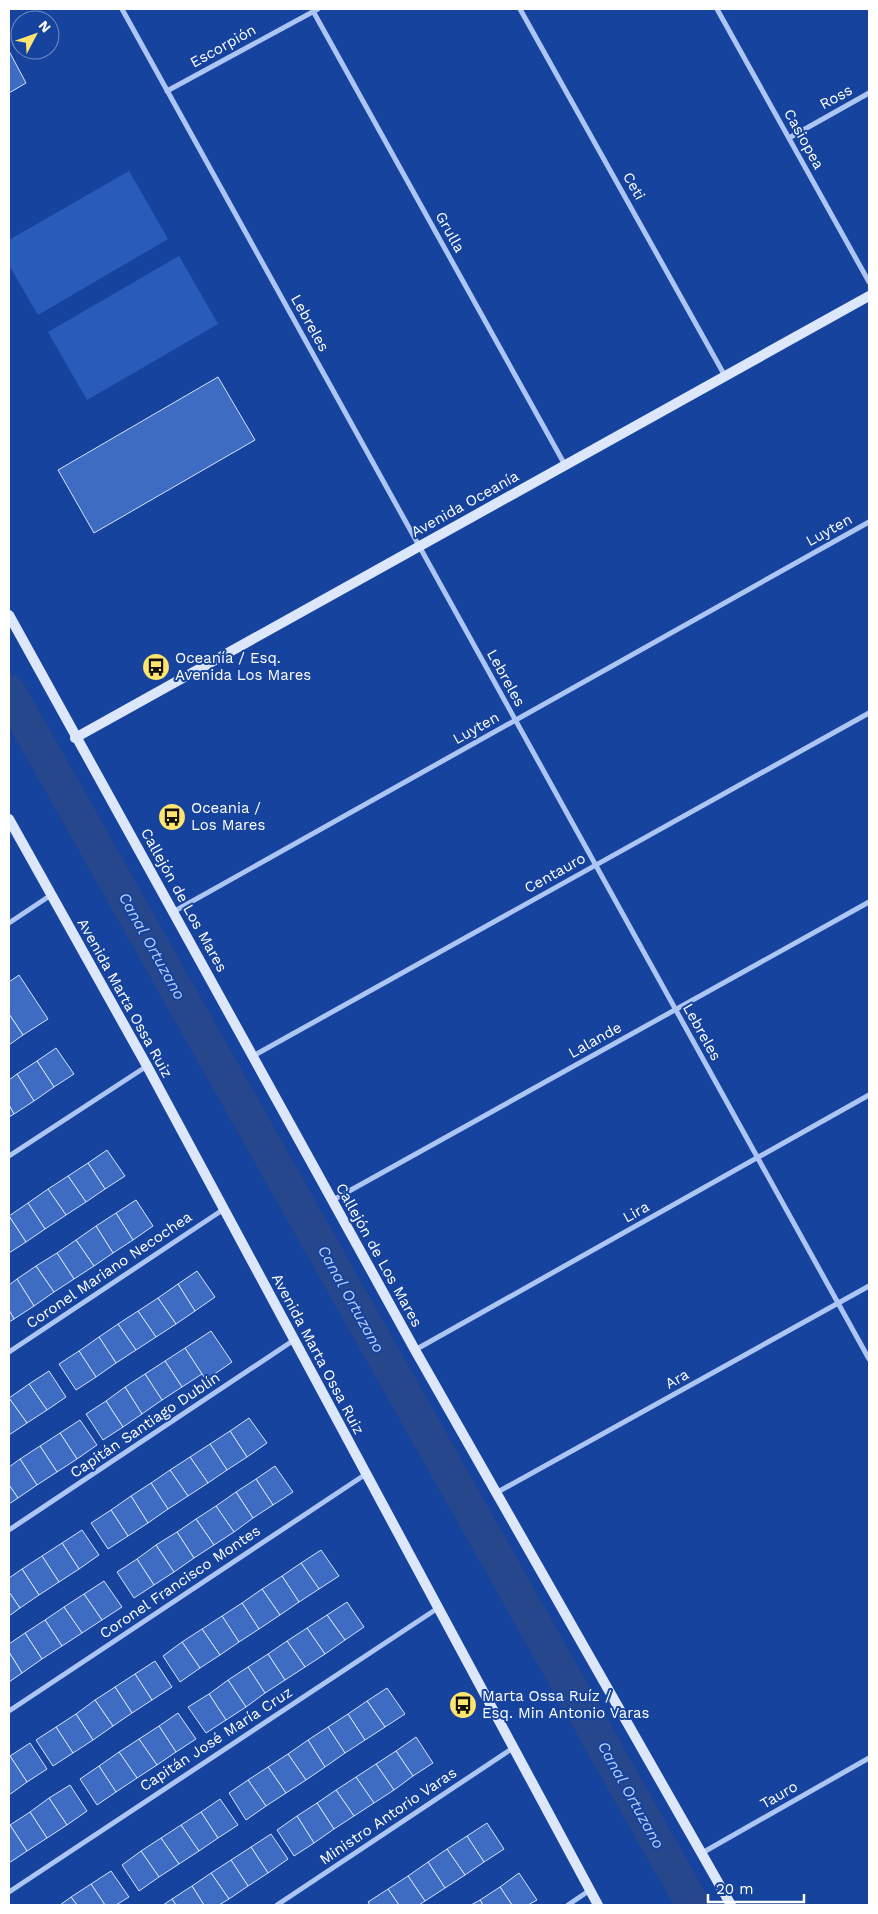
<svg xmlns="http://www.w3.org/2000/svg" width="878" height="1914" viewBox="0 0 878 1914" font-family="'Work Sans',sans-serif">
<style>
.green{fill:#295cba}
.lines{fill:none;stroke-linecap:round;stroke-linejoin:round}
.canal{stroke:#26478b;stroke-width:34}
.building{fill:#3e6cc3;stroke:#d5e3fd}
.street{stroke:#adc5f3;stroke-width:5}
.secondary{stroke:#dce7fc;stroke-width:10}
.labels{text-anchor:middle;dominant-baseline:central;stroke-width:4;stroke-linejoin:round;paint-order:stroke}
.street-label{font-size:15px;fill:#fff;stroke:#16439d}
.poi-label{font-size:15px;fill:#fff;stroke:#16439d;text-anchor:start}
.water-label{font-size:16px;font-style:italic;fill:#b9d0f9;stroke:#16439d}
</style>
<rect width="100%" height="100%" fill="#16439d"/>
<g class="green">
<polygon points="129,171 168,239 38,315 9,265 9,240"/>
<polygon points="179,256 218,324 87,400 48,332"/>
</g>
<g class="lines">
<polyline class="canal" points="9,692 693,1905"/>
</g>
<g class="building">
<polygon points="9,51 26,83 9,93"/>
<polygon points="218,377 255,440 94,533 58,470"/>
<polygon points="19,975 48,1019 23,1035 9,1014 9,982"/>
<polygon points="9,1014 23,1035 9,1045"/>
<polygon points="56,1048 74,1074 54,1087 37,1061"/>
<polygon points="37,1061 54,1087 34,1101 17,1074"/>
<polygon points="17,1074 34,1101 14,1114 9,1105 9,1080"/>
<polygon points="9,1105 14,1114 9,1117"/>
<polygon points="107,1150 125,1176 105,1189 88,1163"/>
<polygon points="88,1163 105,1189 86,1202 68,1176"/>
<polygon points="68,1176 86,1202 66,1215 48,1189"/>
<polygon points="48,1189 66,1215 45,1229 28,1203"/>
<polygon points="136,1200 153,1226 133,1240 116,1213"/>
<polygon points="28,1203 45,1229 26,1242 9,1216"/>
<polygon points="116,1213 133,1240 113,1253 96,1226"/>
<polygon points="9,1216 26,1242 9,1253"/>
<polygon points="96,1226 113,1253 94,1266 76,1240"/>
<polygon points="76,1240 94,1266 74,1279 57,1253"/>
<polygon points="57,1253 74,1279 54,1292 36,1266"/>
<polygon points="36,1266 54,1292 34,1306 17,1279"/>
<polygon points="197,1271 215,1297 195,1311 178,1284"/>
<polygon points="17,1279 34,1306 14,1319 9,1310 9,1285"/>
<polygon points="178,1284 195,1311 176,1324 158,1298"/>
<polygon points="158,1298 176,1324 156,1337 138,1311"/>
<polygon points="9,1310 14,1319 9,1322"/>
<polygon points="138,1311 156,1337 136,1350 118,1324"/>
<polygon points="118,1324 136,1350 116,1363 99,1337"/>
<polygon points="211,1331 232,1362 206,1380 185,1348"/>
<polygon points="99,1337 116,1363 96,1377 79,1351"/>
<polygon points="185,1348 202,1374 182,1387 165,1361"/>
<polygon points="79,1351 96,1377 76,1390 59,1364"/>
<polygon points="165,1361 182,1387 162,1400 145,1374"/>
<polygon points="49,1371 66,1397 47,1410 29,1384"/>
<polygon points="145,1374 162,1400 142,1414 125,1387"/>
<polygon points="29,1384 47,1410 27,1423 9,1398"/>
<polygon points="125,1387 142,1414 123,1427 106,1401"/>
<polygon points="9,1398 27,1423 9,1435"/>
<polygon points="106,1401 123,1427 103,1440 86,1414"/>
<polygon points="249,1418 267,1443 247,1457 230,1431"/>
<polygon points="80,1420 97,1445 77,1459 60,1433"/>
<polygon points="230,1431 247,1457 227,1470 210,1444"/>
<polygon points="60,1433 77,1459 57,1472 40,1446"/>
<polygon points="210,1444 227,1470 208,1483 190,1457"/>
<polygon points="40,1446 57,1472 37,1485 20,1459"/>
<polygon points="190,1457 208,1483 188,1496 170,1470"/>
<polygon points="20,1459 37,1485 18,1498 9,1485 9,1467"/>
<polygon points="275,1466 293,1492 273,1505 256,1479"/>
<polygon points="170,1470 188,1496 168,1509 151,1483"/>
<polygon points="256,1479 273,1505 253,1518 236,1492"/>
<polygon points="151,1483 168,1509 148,1523 131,1496"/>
<polygon points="9,1485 18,1498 9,1504"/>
<polygon points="236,1492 253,1518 234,1532 216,1506"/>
<polygon points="131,1496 148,1523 128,1536 111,1510"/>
<polygon points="216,1506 234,1532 214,1545 196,1519"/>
<polygon points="111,1510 128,1536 108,1549 91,1523"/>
<polygon points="196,1519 214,1545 194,1558 177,1532"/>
<polygon points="82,1530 99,1555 79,1569 62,1543"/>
<polygon points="177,1532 194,1558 174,1572 156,1545"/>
<polygon points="62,1543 79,1569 59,1582 42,1556"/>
<polygon points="156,1545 174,1572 154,1585 137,1559"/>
<polygon points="321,1550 339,1576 319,1589 301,1563"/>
<polygon points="42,1556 59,1582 39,1595 22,1569"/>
<polygon points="137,1559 154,1585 134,1598 117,1572"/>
<polygon points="301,1563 319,1589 299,1602 282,1576"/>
<polygon points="22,1569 39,1595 20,1608 9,1592 9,1578"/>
<polygon points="282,1576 299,1602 280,1615 262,1589"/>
<polygon points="104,1581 122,1607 102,1620 84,1594"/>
<polygon points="262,1589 280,1615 259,1629 242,1603"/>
<polygon points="9,1592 20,1608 9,1616"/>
<polygon points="84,1594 102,1620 82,1633 64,1607"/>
<polygon points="347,1602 364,1627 345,1640 327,1615"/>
<polygon points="242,1603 259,1629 239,1642 222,1616"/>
<polygon points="64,1607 82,1633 62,1646 45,1620"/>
<polygon points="327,1615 345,1640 325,1654 307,1628"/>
<polygon points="222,1616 239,1642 220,1655 202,1629"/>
<polygon points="45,1620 62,1646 42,1659 25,1633"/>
<polygon points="307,1628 325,1654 305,1667 287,1641"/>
<polygon points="202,1629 220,1655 200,1668 182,1642"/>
<polygon points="25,1633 42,1659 22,1673 9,1652 9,1644"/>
<polygon points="287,1641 305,1667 285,1680 268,1654"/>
<polygon points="182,1642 200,1668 180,1682 163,1656"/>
<polygon points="9,1652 22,1673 9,1682"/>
<polygon points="268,1654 285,1680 265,1693 248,1667"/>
<polygon points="155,1661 172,1687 152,1700 135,1674"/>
<polygon points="248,1667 265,1693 246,1707 228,1680"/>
<polygon points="135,1674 152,1700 132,1713 115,1687"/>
<polygon points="228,1680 246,1707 226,1720 209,1694"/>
<polygon points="115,1687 132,1713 113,1726 95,1700"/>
<polygon points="387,1688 405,1714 385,1727 367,1701"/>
<polygon points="209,1694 226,1720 206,1733 188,1707"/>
<polygon points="95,1700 113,1726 93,1740 76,1714"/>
<polygon points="367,1701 385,1727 365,1740 348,1714"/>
<polygon points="178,1713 196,1739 176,1752 159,1726"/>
<polygon points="76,1714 93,1740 73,1753 56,1727"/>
<polygon points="348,1714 365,1740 345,1753 328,1727"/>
<polygon points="159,1726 176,1752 157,1765 139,1739"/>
<polygon points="56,1727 73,1753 53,1766 36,1740"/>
<polygon points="328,1727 345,1753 325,1767 308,1740"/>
<polygon points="416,1737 433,1763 413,1776 396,1751"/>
<polygon points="139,1739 157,1765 137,1778 119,1752"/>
<polygon points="308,1740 325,1767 306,1780 288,1754"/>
<polygon points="30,1743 47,1769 27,1782 10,1756"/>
<polygon points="396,1751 413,1776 394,1790 376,1764"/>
<polygon points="119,1752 137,1778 116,1792 99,1766"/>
<polygon points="288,1754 306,1780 286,1793 268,1767"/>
<polygon points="10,1756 27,1782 9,1795 9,1757"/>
<polygon points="376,1764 394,1790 374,1803 356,1777"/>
<polygon points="99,1766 116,1792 97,1805 80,1779"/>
<polygon points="268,1767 286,1793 266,1806 248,1780"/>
<polygon points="356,1777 374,1803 354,1816 336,1790"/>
<polygon points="248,1780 266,1806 246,1820 229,1793"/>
<polygon points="70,1785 87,1811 67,1825 49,1798"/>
<polygon points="336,1790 354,1816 334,1829 317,1803"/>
<polygon points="49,1798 67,1825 47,1838 30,1812"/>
<polygon points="220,1799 238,1825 218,1838 201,1812"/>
<polygon points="317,1803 334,1829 314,1843 297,1816"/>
<polygon points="30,1812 47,1838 27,1851 10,1825"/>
<polygon points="201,1812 218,1838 199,1851 181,1825"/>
<polygon points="297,1816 314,1843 294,1856 277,1830"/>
<polygon points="487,1823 504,1849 484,1862 467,1836"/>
<polygon points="10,1825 27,1851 9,1863 9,1826"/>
<polygon points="181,1825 199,1851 179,1864 161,1838"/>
<polygon points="271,1834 288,1859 268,1873 251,1847"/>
<polygon points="467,1836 484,1862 465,1875 447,1849"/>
<polygon points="161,1838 179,1864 159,1877 141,1851"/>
<polygon points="251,1847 268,1873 248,1886 231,1860"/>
<polygon points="447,1849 465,1875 445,1888 428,1862"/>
<polygon points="141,1851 159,1877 139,1891 122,1865"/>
<polygon points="231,1860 248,1886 229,1899 211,1873"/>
<polygon points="428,1862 445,1888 425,1901 408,1876"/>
<polygon points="111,1871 129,1897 116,1905 105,1905 91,1884"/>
<polygon points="211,1873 229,1899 219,1905 204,1905 192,1886"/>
<polygon points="519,1873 537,1900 528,1905 512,1905 500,1887"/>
<polygon points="408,1876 425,1901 419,1905 399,1905 388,1889"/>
<polygon points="91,1884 105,1905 77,1905 71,1897"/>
<polygon points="192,1886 204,1905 176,1905 172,1899"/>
<polygon points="500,1887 512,1905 483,1905 480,1900"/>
<polygon points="388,1889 399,1905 370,1905 368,1902"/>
<polygon points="71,1897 77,1905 60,1905"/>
<polygon points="172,1899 176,1905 163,1905"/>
<polygon points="480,1900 483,1905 471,1905"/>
</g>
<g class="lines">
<g class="street">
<polyline points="122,9 869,1359"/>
<polyline points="520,9 725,376"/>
<polyline points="717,9 869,282"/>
<polyline points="313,11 565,465"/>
<polyline points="167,91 318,9"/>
<polyline points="789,138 869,93"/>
<polyline points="173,912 869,522"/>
<polyline points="9,923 51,895"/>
<polyline points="253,1056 869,713"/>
<polyline points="9,1156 147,1066"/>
<polyline points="333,1200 869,902"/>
<polyline points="415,1350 869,1095"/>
<polyline points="9,1352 224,1209"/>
<polyline points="496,1493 869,1286"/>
<polyline points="9,1530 294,1340"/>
<polyline points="9,1711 366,1474"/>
<polyline points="702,1853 869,1758"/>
<polyline points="9,1892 438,1608"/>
<polyline points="277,1905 513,1748"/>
<polyline points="568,1905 590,1890"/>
</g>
<g class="secondary">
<polyline points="9,615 415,1350 731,1905"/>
<polyline points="75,738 869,296"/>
<polyline points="9,819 147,1066 598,1905"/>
</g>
</g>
<defs>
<g id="bus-disc" transform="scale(1.4375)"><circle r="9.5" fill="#ffe46e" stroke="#16439d"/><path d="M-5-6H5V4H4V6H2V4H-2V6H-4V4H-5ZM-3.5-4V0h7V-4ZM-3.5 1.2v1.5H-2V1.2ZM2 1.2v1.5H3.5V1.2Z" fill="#111"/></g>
</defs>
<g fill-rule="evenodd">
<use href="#bus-disc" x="156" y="667"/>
<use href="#bus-disc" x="172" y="817"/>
<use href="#bus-disc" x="463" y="1705"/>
</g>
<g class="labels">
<g class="street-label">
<text transform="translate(223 46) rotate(-29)">Escorpión</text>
<text transform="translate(836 97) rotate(-29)">Ross</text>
<text transform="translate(804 139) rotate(61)">Casiopea</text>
<text transform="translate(634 186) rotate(61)">Ceti</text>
<text transform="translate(450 232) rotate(61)">Grulla</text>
<text transform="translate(310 323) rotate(61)">Lebreles</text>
<text transform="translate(465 504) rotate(-29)">Avenida Oceanía</text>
<text transform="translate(829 530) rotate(-29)">Luyten</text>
<text transform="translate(506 678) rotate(61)">Lebreles</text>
<text transform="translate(476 728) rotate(-29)">Luyten</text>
<text transform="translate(555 873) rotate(-29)">Centauro</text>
<text transform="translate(184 900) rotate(61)">Callejón de Los Mares</text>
<text transform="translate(125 998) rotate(61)">Avenida Marta Ossa Ruiz</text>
<text transform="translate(702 1032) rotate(61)">Lebreles</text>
<text transform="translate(595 1040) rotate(-29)">Lalande</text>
<text transform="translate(636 1212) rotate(-29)">Lira</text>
<text transform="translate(379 1255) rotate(61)">Callejón de Los Mares</text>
<text transform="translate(109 1270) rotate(-34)">Coronel Mariano Necochea</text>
<text transform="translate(318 1354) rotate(62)">Avenida Marta Ossa Ruiz</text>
<text transform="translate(677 1379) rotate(-29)">Ara</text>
<text transform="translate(145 1425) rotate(-34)">Capitán Santiago Dublín</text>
<text transform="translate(180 1582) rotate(-34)">Coronel Francisco Montes</text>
<text transform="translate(216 1739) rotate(-33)">Capitán José María Cruz</text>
<text transform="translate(779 1795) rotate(-30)">Tauro</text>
<text transform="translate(388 1816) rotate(-34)">Ministro Antorio Varas</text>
</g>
<g class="poi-label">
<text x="175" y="658">Oceanía / Esq.<tspan x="175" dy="17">Avenida Los Mares</tspan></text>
<text x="191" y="808">Oceania /<tspan x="191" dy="17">Los Mares</tspan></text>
<text x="482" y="1696">Marta Ossa Ruíz /<tspan x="482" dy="17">Esq. Min Antonio Varas</tspan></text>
</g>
<g class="water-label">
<text transform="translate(152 946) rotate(61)">Canal Ortuzano</text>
<text transform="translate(351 1299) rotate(61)">Canal Ortuzano</text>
<text transform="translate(631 1795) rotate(61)">Canal Ortuzano</text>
</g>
</g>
<rect width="878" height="1914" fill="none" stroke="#ffffff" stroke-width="20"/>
<g transform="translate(35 35) rotate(49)"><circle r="24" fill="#16439d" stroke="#738ec4"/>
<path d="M0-4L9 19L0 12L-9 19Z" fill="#ffe46e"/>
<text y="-8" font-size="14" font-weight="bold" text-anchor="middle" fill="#ffffff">N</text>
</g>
<path d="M708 1894v8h96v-8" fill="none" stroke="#ffffff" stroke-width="2.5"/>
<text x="716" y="1894" font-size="15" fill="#ffffff" stroke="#16439d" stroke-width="4" paint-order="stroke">20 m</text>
</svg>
